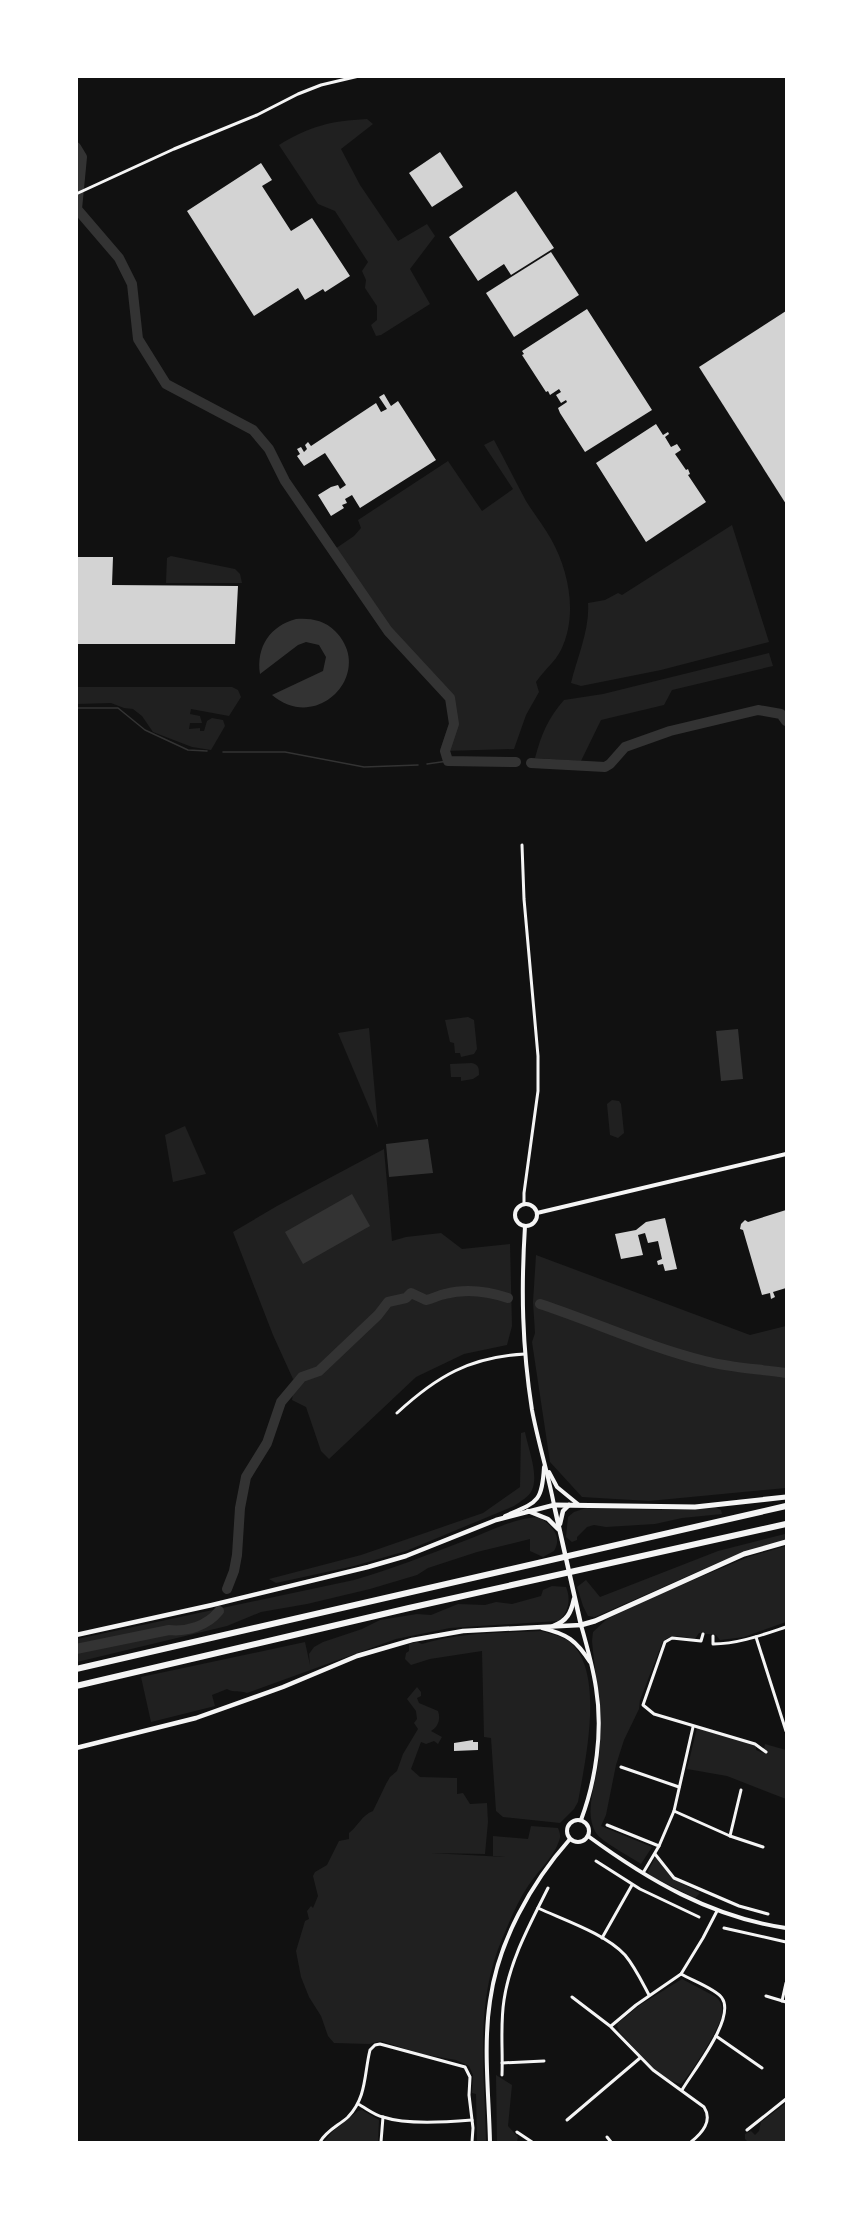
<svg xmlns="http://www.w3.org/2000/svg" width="863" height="2219" viewBox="0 0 863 2219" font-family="Karla,sans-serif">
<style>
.green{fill:#202020}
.water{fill:#333}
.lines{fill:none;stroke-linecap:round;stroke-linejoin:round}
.stream{stroke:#333;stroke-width:1.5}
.river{stroke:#333;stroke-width:10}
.building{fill:#d3d3d3}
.minor{stroke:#f5f5f5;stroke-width:3}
.tertiary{stroke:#f5f5f5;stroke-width:4}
.secondary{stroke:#f5f5f5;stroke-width:4.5}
.trunk{stroke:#f5f5f5;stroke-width:5}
.motorway{stroke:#f5f5f5;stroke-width:6}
</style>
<rect width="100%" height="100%" fill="#111"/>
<g class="green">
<path d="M367,119L373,124L341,149L360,185L398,241L427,224L435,236L410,269L430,304L381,335L376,336L371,325L377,320V306L365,288L366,280L362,271L368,262L335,211L318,204L279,145C310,126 330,121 367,119Z"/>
<path d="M494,440C505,460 515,481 526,501C534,514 544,526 551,539C569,571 578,615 561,650C555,662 544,670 536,682L539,692L526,715L514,749L445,751L454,724L450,698L388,631L332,551L354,536L361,528L358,520L448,461L482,511L513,489L484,445Z"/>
<path d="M732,525L769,642L661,670L581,686L571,683C577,658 590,629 588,603L605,600L618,593L622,595Z"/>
<polygon points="171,556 235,569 240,574 242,583 166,583 167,558"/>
<path d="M769,653L773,666L672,690L664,705L601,720L581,761L535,758C541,735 548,718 564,700L603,694Z"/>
<polygon points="76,687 232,687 238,690 241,697 229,716 191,709 190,714 200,716 202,723 190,723 189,729 200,728 200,731 204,731 207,721 212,718 223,720 225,726 211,750 192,747 153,732 142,716 133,709 124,708 111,703 77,704"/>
<polygon points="468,1017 474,1020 477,1049 474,1054 461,1057 460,1053 455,1053 454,1043 450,1042 445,1020"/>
<polygon points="369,1028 378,1128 338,1033"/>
<path d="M472,1063C479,1065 479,1068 479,1075L473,1079L461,1081V1077H451L450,1064Z"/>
<polygon points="612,1100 619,1101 621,1104 624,1133 618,1138 610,1135 607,1104"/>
<polygon points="185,1126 206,1174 173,1182 165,1135"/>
<path d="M384,1149L392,1241L406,1237L441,1233L462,1249L510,1244L512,1326L507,1345L464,1354L416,1377L329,1459L321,1451L306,1407L292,1400C293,1389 301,1383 309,1378V1373L293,1379L273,1335L233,1232L277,1206Z"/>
<polygon points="536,1255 750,1335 786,1326 786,1370 762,1365 747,1366 701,1356 698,1364 786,1376 786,1488 649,1501 582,1497 550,1462 532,1342 535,1333 533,1302"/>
<path d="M525,1432C528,1448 539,1475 532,1490C529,1497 521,1501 514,1506L406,1551L354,1566L276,1583L269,1579L361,1555L483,1513L520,1487L521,1433Z"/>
<polygon points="715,1507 721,1510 722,1514 682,1518 655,1524 606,1527 594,1525 587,1527 577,1537 577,1540 572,1542 566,1537 568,1517 574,1512 586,1508 672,1510"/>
<path d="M539,1517C551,1525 563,1536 554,1551L543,1557L530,1551V1539L477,1552L428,1568L417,1575L370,1589L307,1604L261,1612L227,1626L77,1662V1639L354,1580C392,1569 427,1555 464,1541C488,1532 514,1518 539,1517Z"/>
<polygon points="785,1534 786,1539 722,1561 595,1617 588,1616 583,1606 577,1587 586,1580 600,1597 718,1551"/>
<path d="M786,1546V1622L744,1637L720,1640L716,1635L699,1633L695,1639C684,1637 672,1633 663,1641L640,1700L639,1709L624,1740L616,1765L606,1815L601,1826L652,1847L641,1864C631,1857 602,1842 596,1833C584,1813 595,1786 598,1765C604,1723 596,1683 592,1641L593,1632L607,1619L648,1599L748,1557Z"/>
<path d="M552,1586L566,1587C571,1598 569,1613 558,1621L450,1628L396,1639L247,1693C240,1690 234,1693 227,1689L212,1695L215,1706L151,1722L141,1677L305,1642L310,1665L309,1654L314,1647L323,1642L362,1629L380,1620L417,1614L431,1615L458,1604L485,1605L496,1602L512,1604L541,1596L543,1590Z"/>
<path d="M541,1631C551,1634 563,1636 571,1643C605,1674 585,1762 578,1802L574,1809L560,1823L503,1817L496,1811L491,1738L484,1737L482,1651L430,1659L411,1665L405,1659L406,1653L409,1651V1644L417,1642L422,1644C461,1632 500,1633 541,1631Z"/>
<path d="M417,1687L421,1692V1696L417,1698L419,1703L438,1711C441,1719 438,1727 431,1731L442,1737L438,1744L434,1741L426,1744L421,1742L411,1769L420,1777L457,1778V1794L463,1793L470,1804L487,1803L488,1822L485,1854L431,1853L505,1857L493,1856V1836L528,1839L531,1826L558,1828C560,1833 561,1836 559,1841C554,1857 537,1872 528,1886C517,1902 510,1921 502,1939C474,2005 485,2073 486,2142H477L476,2094L472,2093L473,2075L469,2066L456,2060L421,2054L381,2041L369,2044L334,2043L328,2036L321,2016L309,1997L301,1977L296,1951L305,1921L309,1919L307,1911L311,1906L313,1908L318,1896L313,1876L315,1872L327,1865L339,1841L349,1839V1833C358,1826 362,1815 373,1811L386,1784L390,1777L397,1771L403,1754L418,1729L414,1723L417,1719L416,1711L407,1699Z"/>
<polygon points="697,1728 756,1746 756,1750 763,1753 765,1744 786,1750 786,1799 727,1776 687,1769"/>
<path d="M655,1858L660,1859C672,1882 679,1881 700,1893L695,1898L649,1875L648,1871Z"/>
<path d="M682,1979L716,1997C721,2001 723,2007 722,2014C721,2027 690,2075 681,2084C656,2079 637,2049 620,2033L617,2026L618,2023L640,2005Z"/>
<polygon points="496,2075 512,2085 508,2126 518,2137 517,2142 497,2142"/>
<polygon points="786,2103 786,2142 748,2142 745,2139 745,2134 751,2131 755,2135 759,2131 761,2122"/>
<polygon points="362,2110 379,2120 378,2142 324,2142 333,2131 358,2111"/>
</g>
<g class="water">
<path d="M296,619C310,618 324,620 335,631C376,672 318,734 272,695L323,671L326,657L319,645L306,642L298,645L260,674C256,647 270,626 296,619Z"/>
<polygon points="738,1029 743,1079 721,1081 716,1031"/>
<polygon points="428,1139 433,1173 389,1177 386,1144"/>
<polygon points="352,1194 370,1226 303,1264 285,1232"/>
</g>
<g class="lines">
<g class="stream">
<polyline points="76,708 118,708 145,730 188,750 207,751"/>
<polyline points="223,752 285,752 364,767 418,765"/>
<polyline points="427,764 448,761"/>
</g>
<g class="river">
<polyline points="76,147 82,157 77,209 119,258 132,284 138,339 166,384 253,430 269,449 285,481 388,631 450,698 454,724 445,751 448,761 516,762"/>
<polyline points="531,763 605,767 610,764 625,747 670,731 758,710 781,714 786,721"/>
<path d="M540,1304C595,1322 648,1347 705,1361C731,1368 760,1369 786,1373"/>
<path d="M227,1589L234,1571L237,1555L240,1508L246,1477L267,1443L281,1402L302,1377L319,1371L378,1315L388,1302L406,1298L411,1293L426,1300C433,1299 438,1295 445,1294C467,1288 487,1291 508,1298"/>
<path d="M76,1649L169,1630C187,1632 207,1626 219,1611"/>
</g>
</g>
<g class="building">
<polygon points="440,152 463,187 432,207 409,173"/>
<polygon points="261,163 272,180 262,186 291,231 312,218 350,276 325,292 323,289 305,300 298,288 254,316 187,211"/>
<polygon points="516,191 554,248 511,275 504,264 478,281 449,237"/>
<polygon points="551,252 579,295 514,337 486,293"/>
<polygon points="587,309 652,410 585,452 560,413 558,408 567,402 566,400 561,403 556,395 561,392 559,389 550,395 548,391 546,392 522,355 524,354 522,351"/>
<polygon points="786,311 786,504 699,367"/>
<polygon points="384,394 391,406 398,401 436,460 360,508 352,495 345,499 347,503 342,505 344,508 331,516 318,495 331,487 338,485 340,489 346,485 325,453 304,466 297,456 300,454 297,449 301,447 304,452 307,449 305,445 308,442 311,446 376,403 381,412 387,409 379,397"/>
<polygon points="656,424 663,435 668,432 669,434 665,437 671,447 677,444 681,450 675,454 686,470 688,469 690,474 688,475 706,502 646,542 596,463"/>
<polygon points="76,557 113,557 112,585 238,586 235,644 76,644"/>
<polygon points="786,1210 786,1288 773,1292 775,1297 771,1299 770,1293 762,1295 743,1230 740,1229 741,1224 745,1220 748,1222"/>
<polygon points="665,1218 677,1269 665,1271 663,1264 658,1265 657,1261 662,1259 658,1241 648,1243 645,1233 638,1235 643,1255 621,1259 615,1234 636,1230 646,1222"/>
<polygon points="473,1740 473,1742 478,1742 478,1750 454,1751 454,1743"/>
</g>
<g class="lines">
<g class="minor">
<polyline points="76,194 174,149 257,115 298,94 321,85 359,76"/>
<polyline points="522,845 524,899 538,1056 538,1091 524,1193 524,1204"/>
<path d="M397,1413C437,1376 470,1357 525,1354"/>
<polyline points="703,1634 701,1641 672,1638 665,1642 643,1705 654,1714 755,1744 766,1752"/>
<path d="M713,1636V1644C738,1644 762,1635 786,1627"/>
<polyline points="756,1637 786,1731"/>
<polyline points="621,1767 679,1787"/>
<polyline points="674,1811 730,1836 763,1847"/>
<polyline points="607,1825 659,1846"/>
<polyline points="730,1836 741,1790"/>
<polyline points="655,1854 674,1878 739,1906 768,1914"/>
<polyline points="596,1861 640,1889 699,1917"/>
<polyline points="643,1873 659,1846 674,1811 693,1727"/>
<path d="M538,1908C564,1920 606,1934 625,1955C635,1967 642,1982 649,1995"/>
<polyline points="724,1928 786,1942"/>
<polyline points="602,1938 632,1885"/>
<path d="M681,1974C691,1980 716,1989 722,1998C736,2018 693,2071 682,2090"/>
<polyline points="766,1996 786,2002"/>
<path d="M572,1997L610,2026L653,2070L704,2107C713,2121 702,2133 691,2142"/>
<polyline points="782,2001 786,1983"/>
<polyline points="611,2026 636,2005 681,1974 703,1938 717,1911"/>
<polyline points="716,2036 762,2068"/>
<polyline points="502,2063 544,2061"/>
<path d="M502,2075C503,2050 500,2025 504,2000C510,1960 530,1924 548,1888"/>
<path d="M358,2104C366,2108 374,2115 383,2117C407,2125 447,2122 472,2120"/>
<polyline points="567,2120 640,2058"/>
<polyline points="747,2130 786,2099"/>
<polyline points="517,2132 532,2142"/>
<polyline points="607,2137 611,2142"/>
<path d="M320,2142C327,2130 338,2126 348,2117C367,2097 364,2074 370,2050L375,2045L380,2044L465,2067L470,2077L469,2095L473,2128L472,2142"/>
<polyline points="381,2142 383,2117"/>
</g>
<g class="tertiary">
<circle cx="526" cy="1215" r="11"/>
<polyline points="537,1213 786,1154"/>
<path d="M525,1226C521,1290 522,1346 532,1410C538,1442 548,1473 554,1505"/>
<polyline points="549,1472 557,1487 579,1505"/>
<path d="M505,1516C537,1502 542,1503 544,1467"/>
<path d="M581,1625C587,1646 593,1667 596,1688C603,1731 596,1780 581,1820"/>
<path d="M542,1628C567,1634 576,1640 590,1662"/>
<circle cx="578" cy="1831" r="11"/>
<path d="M588,1836C648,1880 711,1917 786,1928"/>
<path d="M490,2142C489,2096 483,2047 490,2001C498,1942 531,1883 570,1839"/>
</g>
<g class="secondary">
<polyline points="528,1511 548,1519 558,1529"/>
<polyline points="560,1524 563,1511 569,1505"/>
<path d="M553,1626C567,1621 571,1613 574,1599"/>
<polyline points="76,1635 212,1605 368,1567 406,1556 496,1520 554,1505 581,1625 463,1631 412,1640 357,1656 283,1687 196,1718 76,1748"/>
</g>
<g class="trunk">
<polyline points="554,1505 695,1507 786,1497"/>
<polyline points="581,1625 595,1621 744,1554 786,1542"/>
</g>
<g class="motorway">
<polyline points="76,1669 786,1506"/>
<polyline points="76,1686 409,1608 786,1524"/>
</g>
</g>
<rect width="863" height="2219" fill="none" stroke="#ffffff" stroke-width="156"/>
</svg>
